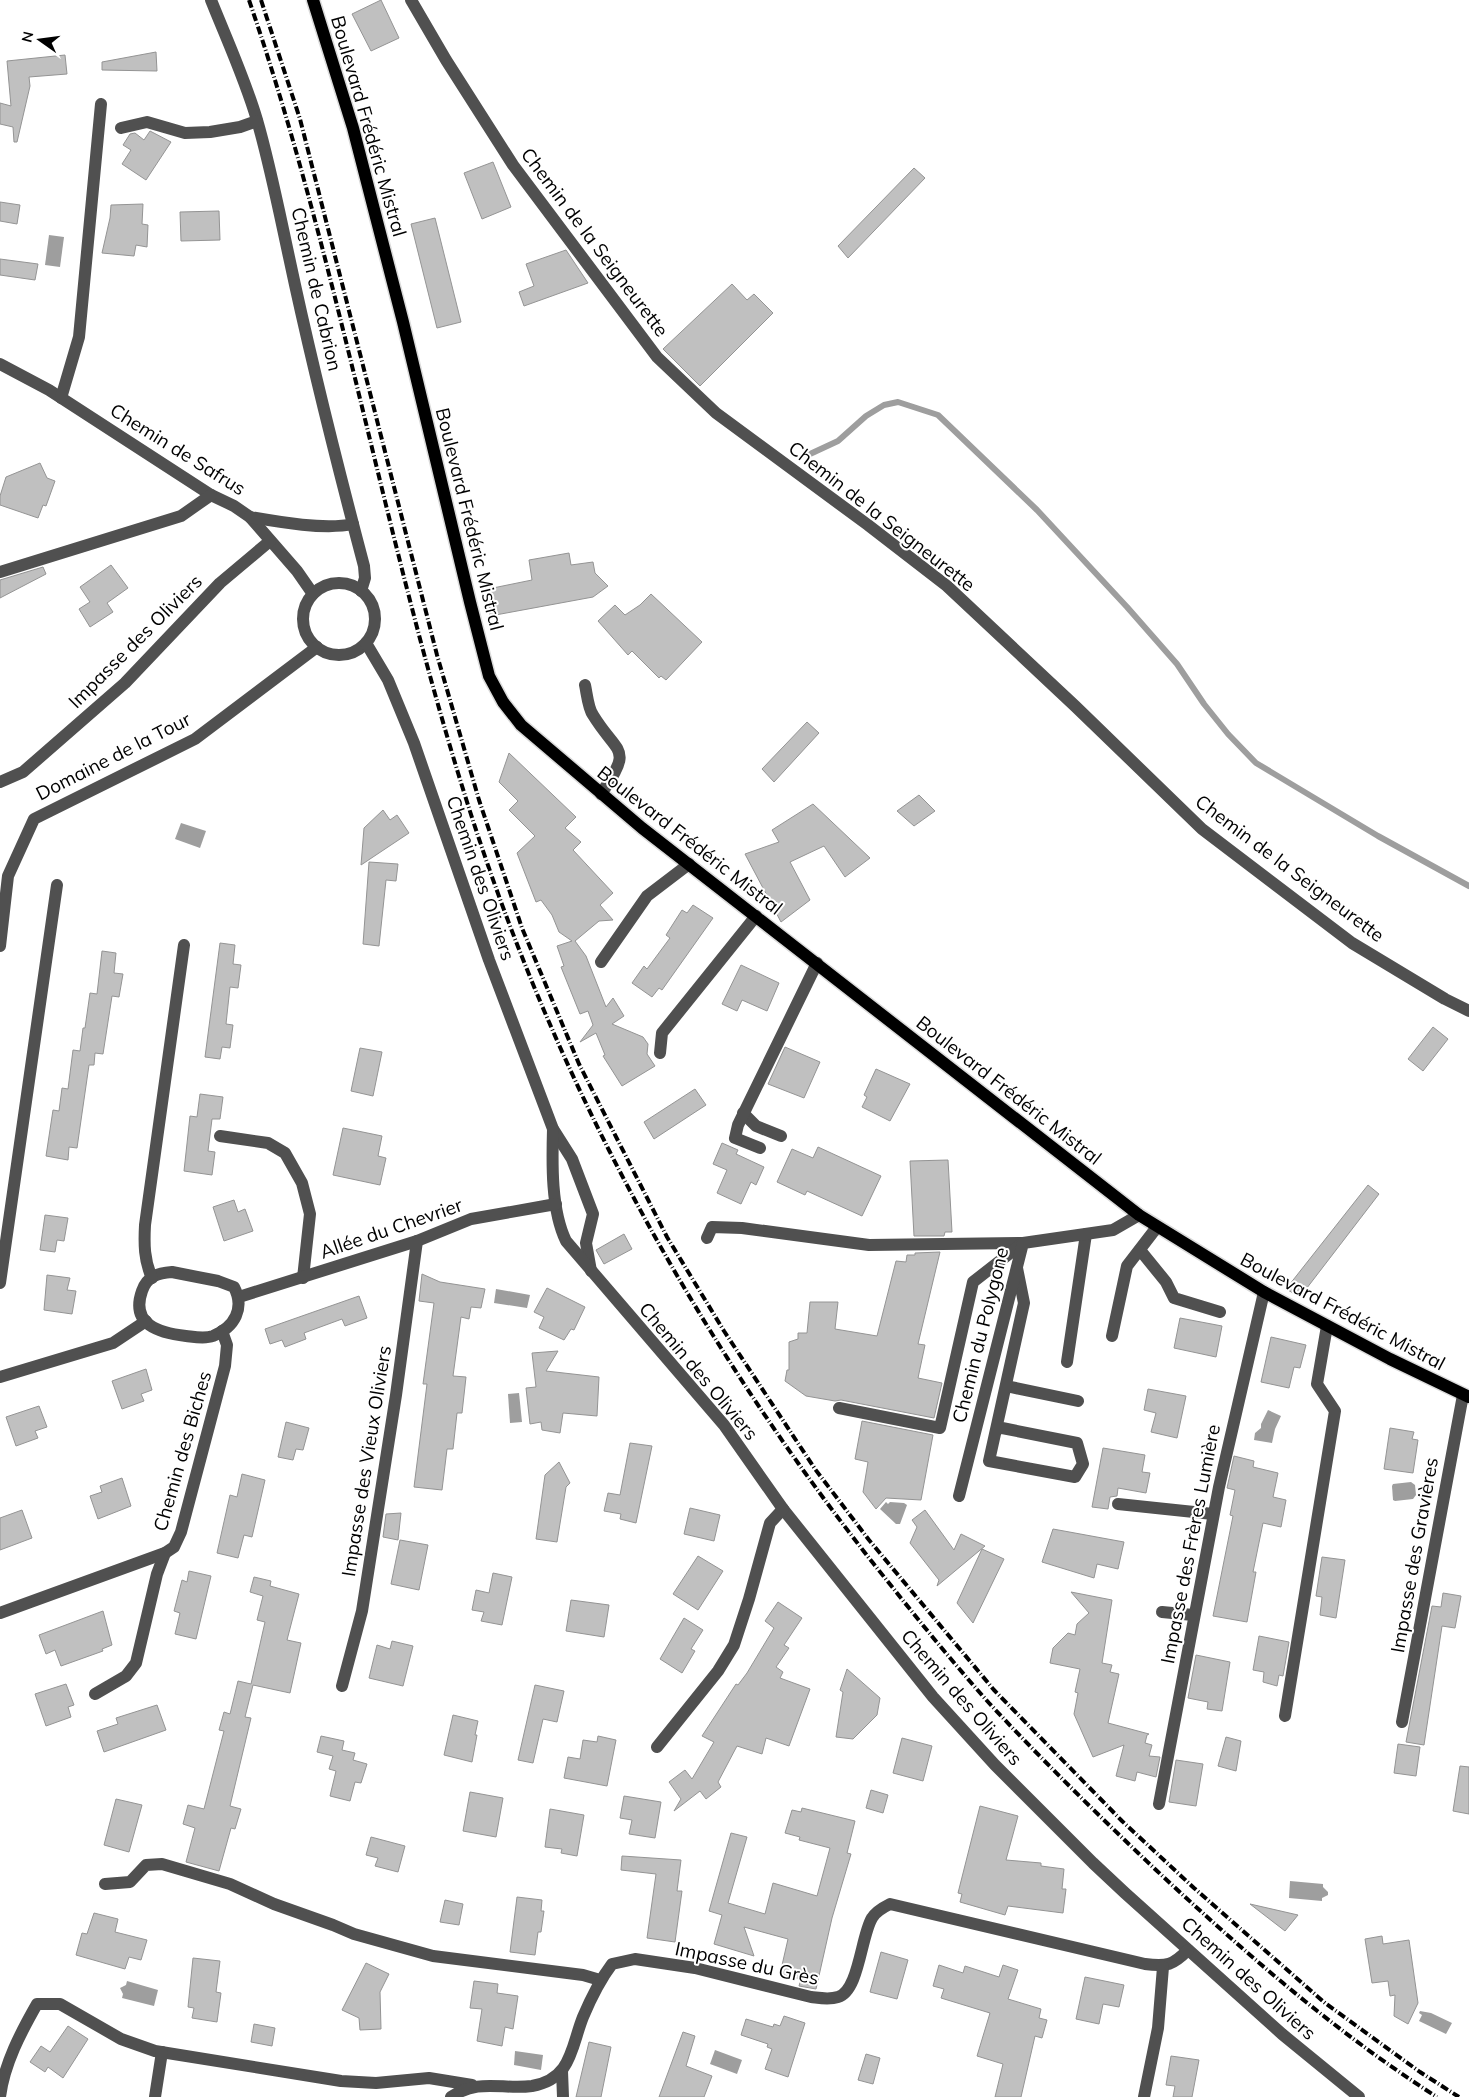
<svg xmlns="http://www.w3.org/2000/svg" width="1469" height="2097" viewBox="0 0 1469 2097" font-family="Mulish,sans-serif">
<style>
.water{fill:#9e9e9e}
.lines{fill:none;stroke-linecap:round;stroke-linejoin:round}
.stream{stroke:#9e9e9e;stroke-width:6}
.building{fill:#c0c0c0;stroke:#949494}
.major-casing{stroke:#dbdbdb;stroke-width:15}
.minor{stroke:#505050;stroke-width:12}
.major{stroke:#000;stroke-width:12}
.rail{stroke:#000;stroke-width:4;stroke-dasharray:8 2.5 1 2.5;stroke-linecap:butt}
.labels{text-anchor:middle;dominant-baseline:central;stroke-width:4;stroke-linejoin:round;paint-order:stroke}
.street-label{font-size:19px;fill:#000;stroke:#fff}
</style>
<rect width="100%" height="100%" fill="#fff"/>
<g class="water">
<polygon points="49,235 64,237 60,267 45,265"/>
<polygon points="181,823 206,831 200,848 175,839"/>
<polygon points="496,1289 530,1295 527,1308 494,1303"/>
<polygon points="519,1393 522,1422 510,1423 508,1394"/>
<polygon points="1268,1410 1281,1416 1275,1429 1272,1443 1254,1440 1255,1433 1261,1428 1261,1424"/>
<polygon points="1411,1482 1415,1485 1416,1495 1413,1499 1395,1501 1393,1500 1392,1486 1393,1484"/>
<polygon points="886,1502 888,1504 890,1502 904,1503 907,1505 900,1524 896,1524 880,1509"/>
<polygon points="1290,1881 1323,1884 1323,1887 1328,1892 1328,1895 1322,1898 1322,1901 1289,1898"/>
<polygon points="127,1981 158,1990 154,2006 122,1998 123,1994 120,1988 126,1985"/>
<polygon points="1420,2011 1431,2013 1452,2023 1446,2034 1419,2021 1422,2015 1419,2013"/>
<polygon points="715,2050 742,2060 737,2074 710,2064"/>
<polygon points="515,2051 543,2055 541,2070 514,2065"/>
</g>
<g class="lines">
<polyline class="stream" points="810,454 838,441 866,416 884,405 898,402 938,415 1037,510 1127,607 1177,664 1204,704 1228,734 1256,763 1378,836 1469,886"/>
</g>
<g class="building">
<polygon points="381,0 399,38 371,51 352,14"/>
<polygon points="156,52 157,71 102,70 102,62"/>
<polygon points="65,55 67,74 29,77 30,86 17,142 14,142 13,127 0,124 0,103 11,106 7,61"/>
<polygon points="150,131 171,142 146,180 122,164 131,150 123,145 130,134 135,133 144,140"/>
<polygon points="493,162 511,207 482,219 464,173"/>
<polygon points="914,168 925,178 848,258 838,246"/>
<polygon points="0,202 20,205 17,224 0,221"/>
<polygon points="143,204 142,224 148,225 147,247 136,245 134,256 102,253 110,218 111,205"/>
<polygon points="219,211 220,240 181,241 180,212"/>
<polygon points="435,218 461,322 437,328 411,224"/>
<polygon points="566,250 588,283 524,306 519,292 534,286 526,264"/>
<polygon points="0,259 38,264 35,280 0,275"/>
<polygon points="732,284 747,300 754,294 773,313 700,386 663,349"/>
<polygon points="40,463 47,478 55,481 46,506 43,505 38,518 0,505 0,496 6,477"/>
<polygon points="569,553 571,565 593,562 595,573 608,586 593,597 490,616 488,589 532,580 529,560"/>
<polygon points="111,565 128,588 107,603 113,612 90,627 79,609 90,602 80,587"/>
<polygon points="43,567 46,574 0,598 0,580"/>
<polygon points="651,594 702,642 666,680 661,676 659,678 632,651 628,655 598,621 615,605 625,615 640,605"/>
<polygon points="807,722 819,733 774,782 762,769"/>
<polygon points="509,753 576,817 565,828 581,842 573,850 613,893 600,905 613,920 599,921 575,941 586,956 606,1007 613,998 624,1016 612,1024 643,1037 648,1044 647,1054 655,1066 622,1086 603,1056 605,1055 596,1033 580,1042 593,1025 588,1011 580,1014 561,967 564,966 557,946 572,941 559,932 552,915 541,900 536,902 517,853 535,836 509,810 518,801 499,782"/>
<polygon points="919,795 935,811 914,826 897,811"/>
<polygon points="813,804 870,858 845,877 824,846 790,862 810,900 781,922 745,854 779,842 772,830"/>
<polygon points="383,810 390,820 397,815 409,833 361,865 364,828"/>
<polygon points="369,862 398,864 396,881 386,880 379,946 363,944"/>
<polygon points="693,905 713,918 662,990 659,988 652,997 632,983 644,966 647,969 670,938 666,935 682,910 687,913"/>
<polygon points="220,943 235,945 233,964 241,965 238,988 230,987 226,1024 233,1025 230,1048 222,1047 220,1059 205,1057"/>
<polygon points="102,951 116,953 114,973 123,974 119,997 112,996 103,1054 95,1053 94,1065 89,1065 77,1148 69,1147 68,1160 46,1156 53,1110 59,1111 62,1088 68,1089 73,1050 80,1051 83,1028 85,1028 90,993 97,994"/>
<polygon points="741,965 779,983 767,1011 742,1000 737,1011 722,1004"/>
<polygon points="1433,1027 1448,1039 1423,1071 1408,1059"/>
<polygon points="785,1047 820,1062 804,1098 768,1084"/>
<polygon points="360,1048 382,1052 373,1096 351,1091"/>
<polygon points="876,1069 910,1084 890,1121 862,1107 867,1097 864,1095"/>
<polygon points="695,1089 706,1105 654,1139 644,1122"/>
<polygon points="200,1094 223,1097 220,1119 212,1119 208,1151 215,1152 212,1175 184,1171 190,1116 197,1117"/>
<polygon points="343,1128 382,1136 378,1156 386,1158 380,1185 333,1175"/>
<polygon points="722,1143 738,1150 736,1154 764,1167 756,1185 751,1182 741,1204 717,1193 727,1170 713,1164"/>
<polygon points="818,1147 881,1176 862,1216 807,1191 805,1195 777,1182 792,1149 813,1158"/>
<polygon points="948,1160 952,1232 945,1232 944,1236 914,1236 910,1161"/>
<polygon points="1368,1185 1379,1194 1300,1297 1286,1289"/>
<polygon points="234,1200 238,1212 245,1209 253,1231 224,1241 213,1207"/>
<polygon points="45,1215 68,1218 64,1241 57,1240 55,1252 40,1250"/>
<polygon points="624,1234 632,1249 604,1264 596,1250"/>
<polygon points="940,1252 918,1344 925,1345 918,1378 942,1383 934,1418 841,1400 835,1401 806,1396 785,1381 787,1370 789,1370 789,1342 798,1339 798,1333 807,1333 810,1302 838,1302 835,1329 877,1336 896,1261 906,1262 907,1255 915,1255 915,1253"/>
<polygon points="422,1274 440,1282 485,1289 481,1308 471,1307 469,1319 461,1317 453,1376 466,1377 462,1413 457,1413 453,1449 447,1449 442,1490 414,1487 427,1384 423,1384 434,1303 419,1301"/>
<polygon points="47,1275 70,1278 67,1290 76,1291 72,1314 44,1310"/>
<polygon points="547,1288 585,1307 574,1330 571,1329 564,1340 539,1328 544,1317 534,1312"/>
<polygon points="359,1296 367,1318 345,1326 342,1319 304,1333 306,1339 285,1347 282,1340 270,1344 265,1329"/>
<polygon points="1180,1318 1222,1326 1216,1357 1174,1348"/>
<polygon points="1271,1337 1306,1345 1300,1368 1294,1367 1289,1388 1261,1382"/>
<polygon points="558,1351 546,1371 599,1377 597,1416 563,1413 560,1433 542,1430 541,1422 530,1424 526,1388 536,1387 532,1353"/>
<polygon points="146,1369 152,1390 141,1394 144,1401 122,1409 112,1381"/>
<polygon points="1148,1389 1186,1396 1177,1438 1151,1432 1156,1413 1144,1410"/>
<polygon points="39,1406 47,1427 35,1431 38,1438 16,1446 6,1417"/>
<polygon points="862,1421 933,1435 921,1500 886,1498 876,1509 863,1492 868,1462 855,1459"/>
<polygon points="286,1422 309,1428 303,1450 296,1449 293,1460 278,1457"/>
<polygon points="1390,1428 1414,1432 1412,1439 1418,1440 1413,1473 1384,1469"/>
<polygon points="630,1443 652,1446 636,1523 620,1519 621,1514 604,1511 608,1493 620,1495"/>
<polygon points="1103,1448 1145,1455 1142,1472 1150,1473 1146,1493 1118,1488 1117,1496 1110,1497 1108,1509 1092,1507"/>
<polygon points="1234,1456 1254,1461 1253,1467 1278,1473 1273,1497 1286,1500 1281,1527 1263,1523 1253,1572 1256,1572 1247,1622 1213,1616 1233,1516 1230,1515 1235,1490 1227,1488"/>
<polygon points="559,1462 570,1483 566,1487 557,1542 536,1539 545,1475"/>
<polygon points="242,1474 265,1480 252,1537 244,1535 238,1558 217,1553 230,1495 237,1497"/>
<polygon points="122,1478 131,1506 98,1519 90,1496 102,1492 100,1486"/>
<polygon points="690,1508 720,1515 714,1541 684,1534"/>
<polygon points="22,1510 32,1538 0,1550 0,1518"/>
<polygon points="925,1510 954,1550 961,1534 985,1546 937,1586 939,1580 910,1543 917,1527 912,1520"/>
<polygon points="401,1513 398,1540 383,1537 386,1514"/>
<polygon points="1053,1529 1124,1542 1118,1569 1097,1564 1094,1578 1042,1562"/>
<polygon points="400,1540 428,1545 419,1590 391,1584"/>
<polygon points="982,1549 1004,1559 973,1623 957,1603"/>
<polygon points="698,1556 723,1571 698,1610 673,1594"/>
<polygon points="1322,1557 1345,1560 1336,1618 1320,1615 1322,1597 1316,1596"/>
<polygon points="189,1571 211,1576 196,1639 175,1634 180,1613 174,1611 182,1580 187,1582"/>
<polygon points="493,1573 512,1577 502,1625 481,1621 484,1612 472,1610 476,1590 489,1593"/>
<polygon points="254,1577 271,1581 270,1586 299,1594 287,1640 301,1643 290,1693 253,1685 245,1717 251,1718 230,1806 241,1809 235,1829 231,1828 219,1871 186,1862 195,1828 183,1824 188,1805 204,1809 224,1731 219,1730 224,1712 230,1714 238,1681 251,1684 265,1622 257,1620 263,1596 250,1592"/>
<polygon points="1071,1592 1112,1600 1102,1663 1112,1665 1110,1672 1119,1674 1108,1723 1149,1734 1147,1735 1145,1743 1152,1745 1149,1756 1160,1757 1156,1777 1137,1772 1135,1781 1116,1776 1124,1745 1093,1757 1074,1714 1078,1693 1075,1692 1080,1669 1050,1663 1053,1648 1068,1633 1075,1635 1077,1624 1089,1613"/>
<polygon points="1443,1593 1461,1596 1455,1628 1442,1626 1424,1745 1406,1742 1432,1606 1441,1607"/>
<polygon points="571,1600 609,1605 604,1637 566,1631"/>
<polygon points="778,1602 802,1618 784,1645 789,1648 776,1667 783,1672 780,1678 810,1689 789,1746 766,1738 762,1754 737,1746 718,1782 721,1787 706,1799 700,1791 674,1811 681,1799 669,1782 685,1770 692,1779 714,1742 702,1736 736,1684 738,1685 747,1673 774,1628 765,1621"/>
<polygon points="103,1611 112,1645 102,1649 103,1651 61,1666 55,1650 46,1654 39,1635"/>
<polygon points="684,1618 703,1630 691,1649 695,1651 682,1673 660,1659"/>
<polygon points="1259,1636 1289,1642 1283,1676 1279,1675 1277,1686 1263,1682 1264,1672 1253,1670"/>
<polygon points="392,1641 413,1646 403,1686 369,1678 377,1645 390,1649"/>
<polygon points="1196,1655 1230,1662 1222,1711 1207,1709 1208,1702 1188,1698"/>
<polygon points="847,1669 880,1698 877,1715 853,1739 836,1737 843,1692 840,1690"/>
<polygon points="66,1684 74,1705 68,1707 71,1717 46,1726 35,1694"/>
<polygon points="535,1685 564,1691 557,1722 543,1719 533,1763 518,1760"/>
<polygon points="157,1705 166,1730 104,1752 97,1731 118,1724 116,1718"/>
<polygon points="453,1715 478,1721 475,1735 477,1735 472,1762 444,1755"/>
<polygon points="321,1736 344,1741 342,1750 355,1753 353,1760 367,1764 361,1783 355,1782 350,1801 330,1796 336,1771 329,1769 333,1756 317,1752"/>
<polygon points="598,1736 616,1740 607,1786 564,1778 568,1757 580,1759 583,1740 597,1742"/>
<polygon points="1226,1737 1241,1741 1236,1771 1218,1766"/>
<polygon points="902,1738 932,1746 923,1781 893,1773"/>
<polygon points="1398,1744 1420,1747 1416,1776 1394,1773"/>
<polygon points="1176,1760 1203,1764 1196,1806 1169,1802"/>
<polygon points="1460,1766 1469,1767 1469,1814 1453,1811"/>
<polygon points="871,1790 888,1795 883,1813 866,1808"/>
<polygon points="470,1792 503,1798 496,1837 463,1831"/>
<polygon points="624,1796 661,1802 655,1838 629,1834 632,1820 620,1818"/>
<polygon points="116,1799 142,1805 129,1852 104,1845"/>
<polygon points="980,1806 1018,1816 1006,1860 1041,1863 1041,1866 1064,1869 1062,1889 1066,1889 1063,1913 1008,1906 1005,1915 960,1902 962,1894 958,1893"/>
<polygon points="802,1808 855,1821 847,1853 851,1854 832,1918 816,1989 799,1986 801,1979 780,1974 788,1939 744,1927 754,1956 714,1944 722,1915 709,1911 731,1833 747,1837 728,1903 765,1914 773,1883 817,1896 830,1848 799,1840 800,1837 785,1833 792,1810 801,1812"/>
<polygon points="550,1809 584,1815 577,1856 561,1853 562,1849 545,1847"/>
<polygon points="371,1837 405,1846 398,1872 375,1866 378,1858 366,1855"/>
<polygon points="622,1856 681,1860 677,1891 682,1891 675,1942 647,1938 656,1874 621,1870"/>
<polygon points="517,1897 542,1900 541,1911 544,1911 541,1932 538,1932 535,1955 510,1952"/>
<polygon points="445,1900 463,1904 459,1925 440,1922"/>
<polygon points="1250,1904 1298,1915 1285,1931"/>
<polygon points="94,1913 118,1919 115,1932 147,1940 141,1960 129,1957 125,1969 76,1955 82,1933 87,1934"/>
<polygon points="1382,1936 1383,1944 1409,1940 1418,2003 1408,2024 1394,2016 1395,1995 1390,1996 1388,1981 1372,1983 1365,1939"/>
<polygon points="881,1952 908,1960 897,1999 870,1992"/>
<polygon points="193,1958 220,1961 216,1992 221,1993 217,2022 192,2018 194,2008 188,2007"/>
<polygon points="366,1963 389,1974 380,1992 381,2029 360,2030 359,2018 342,2010"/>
<polygon points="939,1965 963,1973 965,1966 999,1977 1003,1965 1018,1970 1008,1999 1041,2009 1039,2018 1047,2020 1042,2038 1035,2036 1021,2097 995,2097 1003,2064 977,2056 990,2013 941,1998 944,1989 933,1986"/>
<polygon points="1085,1977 1124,1985 1119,2007 1103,2004 1099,2024 1076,2019"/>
<polygon points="474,1981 498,1984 497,1993 518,1996 513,2029 505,2027 502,2046 477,2041 482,2009 470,2008"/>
<polygon points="784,2016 805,2023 788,2077 765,2069 772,2049 767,2047 768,2044 741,2035 746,2019 773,2027 774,2024 780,2026"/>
<polygon points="254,2024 275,2028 272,2046 251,2042"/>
<polygon points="68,2026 88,2039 63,2078 48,2067 45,2072 30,2062 41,2046 50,2052"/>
<polygon points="683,2032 695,2036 686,2066 712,2076 704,2097 659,2097"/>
<polygon points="589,2042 611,2047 601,2097 576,2097"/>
<polygon points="866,2054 880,2058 873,2084 858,2080"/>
<polygon points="1171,2056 1199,2060 1192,2097 1173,2097 1175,2086 1166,2085"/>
</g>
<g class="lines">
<g class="major-casing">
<polyline id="major" points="313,0 353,128 403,322 470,602 489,676 503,702 521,725 642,828 1139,1215 1264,1292 1390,1359 1469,1397"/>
</g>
<g class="minor">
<path d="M211,0C227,40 245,79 257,120C270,165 279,211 289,257C311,361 337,464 364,566L365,578L361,591"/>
<polyline points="411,0 446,60 513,165 657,357 716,413 868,525 947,586 1075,706 1202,829 1352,943 1445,999 1469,1011"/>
<polyline points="121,128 147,122 185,133 210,132 240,127 257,121"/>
<polyline points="0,364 49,390 211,495 234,506 250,517 297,571 313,594"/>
<polyline points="61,398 79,337 101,104"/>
<path d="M250,517C279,522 325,530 353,524"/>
<polyline points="0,572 181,516 211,495"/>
<circle cx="339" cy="619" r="36"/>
<polyline points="366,643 388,680 414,743 489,960 553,1129 572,1159 593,1214 586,1243 591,1271"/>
<path d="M585,685C587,694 588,708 593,715C618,756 634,746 601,794"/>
<polyline points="0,782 23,772 125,683 220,583 270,541"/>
<polyline points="0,946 8,876 34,819 195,739 317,647"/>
<polyline points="601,962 647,896 689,864"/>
<polyline points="660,1053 662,1033 756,916"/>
<polyline points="743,1113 756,1126 781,1136"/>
<path d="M553,1129C552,1163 551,1210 566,1241L724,1425L783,1509L933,1697L995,1765L1093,1863L1125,1893L1282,2034L1359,2097"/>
<polyline points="220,1136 268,1143 285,1153 302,1183 310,1214 303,1278"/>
<polyline points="760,1148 735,1138 738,1125 817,963"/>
<polyline points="707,1238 712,1227 742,1228 869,1245 1023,1243"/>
<polyline points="1140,1250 1166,1282 1174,1298 1220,1312"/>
<path d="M172,1272L218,1281L234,1287C245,1308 235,1327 213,1336C205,1339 195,1337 186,1336C160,1333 130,1325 142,1291C147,1276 158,1273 172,1272Z"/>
<path d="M152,1278C144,1260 144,1244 145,1225L184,945"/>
<polyline points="0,1283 57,885"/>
<polyline points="239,1297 417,1241 471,1219 556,1204"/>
<polyline points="1112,1336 1127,1266 1157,1227"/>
<polyline points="1067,1362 1086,1234"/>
<polyline points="0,1377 113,1343 146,1321"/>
<polyline points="1006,1386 1078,1401"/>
<polyline points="839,1408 940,1428 973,1282 1023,1243"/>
<polyline points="997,1427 1077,1443 1083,1464 1075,1477 989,1461 1024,1303 1017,1268"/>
<polyline points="959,1496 1023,1243 1113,1230 1139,1215"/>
<polyline points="1118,1504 1213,1514"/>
<polyline points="1162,1612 1193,1615"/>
<polyline points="0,1613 165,1553 174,1547 181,1532 225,1366 227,1345 222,1331"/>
<polyline points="342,1686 362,1611 396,1395 417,1241"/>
<polyline points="95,1694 126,1676 136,1663 157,1574 165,1553"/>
<polyline points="1285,1716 1335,1411 1317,1384 1327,1326"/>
<polyline points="1402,1722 1463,1395"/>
<polyline points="657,1747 718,1671 734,1645 749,1599 770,1523 783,1509"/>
<polyline points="1159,1804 1219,1487 1264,1292"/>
<polyline points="105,1884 130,1882 146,1865 162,1864 230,1884 274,1904 333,1925 354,1934 433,1956 583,1975 600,1980"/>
<polyline points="562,2071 563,2097"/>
<path d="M0,2097C4,2064 21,2032 37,2004H60L121,2039L155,2051L341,2081L376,2083L429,2078L472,2085"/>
<polyline points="155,2097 162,2052"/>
<path d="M451,2097C479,2078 502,2090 532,2086C572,2079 571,2047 583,2017C591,1998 600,1980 612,1964L635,1959L695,1968L811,1997C820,1998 829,2000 838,1997C859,1991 861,1936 872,1918C876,1911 884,1907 890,1904L1145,1964C1167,1967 1173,1965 1188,1950"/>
<polyline points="1144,2097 1158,2028 1163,1967"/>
</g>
<use href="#major" class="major"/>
<g class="rail">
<path d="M249,0C339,263 384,540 468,805C558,1090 705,1356 893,1588C924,1627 956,1666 989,1703C1043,1761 1099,1816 1156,1870C1244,1952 1335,2032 1437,2097"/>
<polyline points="261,0 300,119 437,655 479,800 522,928 579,1064 667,1237 724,1331 815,1469 869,1540 994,1690 1122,1821 1194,1888 1325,2003 1420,2072 1459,2097"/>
</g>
</g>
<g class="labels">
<g class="street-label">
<text transform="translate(369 126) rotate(74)">Boulevard Frédéric Mistral</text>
<text transform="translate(595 242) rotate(53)">Chemin de la Seigneurette</text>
<text transform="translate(317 289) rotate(77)">Chemin de Cabrion</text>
<text transform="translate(178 449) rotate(32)">Chemin de Safrus</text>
<text transform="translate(882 516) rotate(38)">Chemin de la Seigneurette</text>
<text transform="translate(470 519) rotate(76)">Boulevard Frédéric Mistral</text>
<text transform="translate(135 641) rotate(-45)">Impasse des Oliviers</text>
<text transform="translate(113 756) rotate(-27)">Domaine de la Tour</text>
<text transform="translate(690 840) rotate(38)">Boulevard Frédéric Mistral</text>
<text transform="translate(1290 868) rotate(37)">Chemin de la Seigneurette</text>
<text transform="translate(481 878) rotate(71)">Chemin des Oliviers</text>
<text transform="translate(1009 1090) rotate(38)">Boulevard Frédéric Mistral</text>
<text transform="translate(391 1228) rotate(-19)">Allée du Chevrier</text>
<text transform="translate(1343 1311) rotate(28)">Boulevard Frédéric Mistral</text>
<text transform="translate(980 1335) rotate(-76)">Chemin du Polygone</text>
<text transform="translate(699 1371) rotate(50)">Chemin des Oliviers</text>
<text transform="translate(182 1451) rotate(-74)">Chemin des Biches</text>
<text transform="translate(366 1461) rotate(-81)">Impasse des Vieux Oliviers</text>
<text transform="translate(1190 1544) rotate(-79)">Impasse des Frères Lumière</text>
<text transform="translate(1414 1555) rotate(-80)">Impasse des Gravières</text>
<text transform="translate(962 1697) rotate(49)">Chemin des Oliviers</text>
<text transform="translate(747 1963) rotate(12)">Impasse du Grès</text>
<text transform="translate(1249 1978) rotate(42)">Chemin des Oliviers</text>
</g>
</g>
<g transform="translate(40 40) rotate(284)" stroke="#ffffff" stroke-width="4" paint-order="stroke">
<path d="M0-4L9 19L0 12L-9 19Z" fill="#000000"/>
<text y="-8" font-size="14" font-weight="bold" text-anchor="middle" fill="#000000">N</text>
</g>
</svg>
